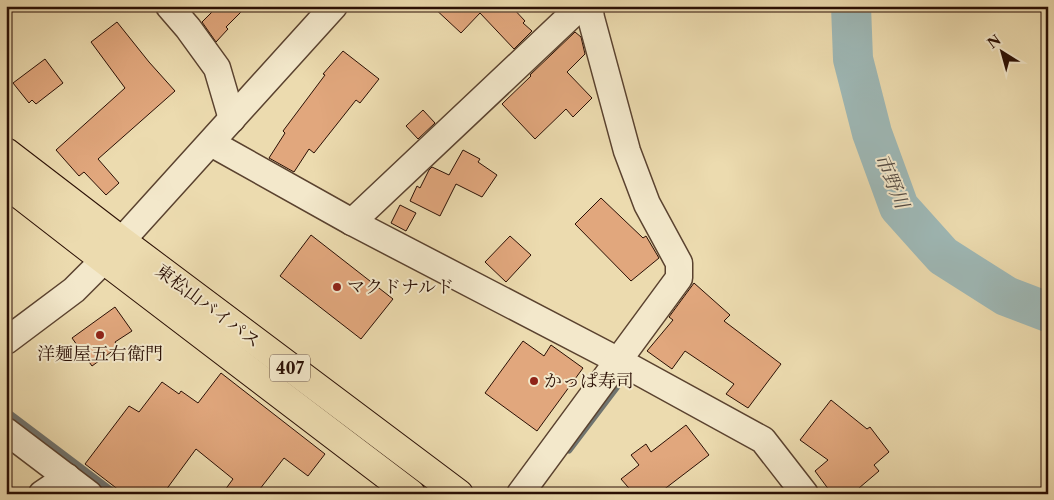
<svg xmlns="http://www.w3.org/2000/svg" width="1054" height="500" viewBox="0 0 1054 500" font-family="'Libre Caslon Text','Noto Serif JP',serif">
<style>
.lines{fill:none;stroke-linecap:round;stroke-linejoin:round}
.stream{stroke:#70746f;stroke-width:7}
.river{stroke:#9eb8b6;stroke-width:40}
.building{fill:#e1a77d;stroke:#2a0f04}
.minor-casing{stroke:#5a422f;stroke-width:29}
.highway-casing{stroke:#2a0f04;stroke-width:30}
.minor{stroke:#f3e8cb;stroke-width:26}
.highway{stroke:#ecdbaf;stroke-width:28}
.poi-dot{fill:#8f2418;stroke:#f3e8cb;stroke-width:2}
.labels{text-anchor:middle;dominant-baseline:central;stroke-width:4;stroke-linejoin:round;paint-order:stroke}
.shield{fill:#f3e8cb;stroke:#665040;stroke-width:1}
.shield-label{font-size:16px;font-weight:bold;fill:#2a0f04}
.poi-label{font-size:18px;fill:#2a0f04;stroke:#f3e8cb;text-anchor:start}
.street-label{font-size:18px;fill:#2a0f04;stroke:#f3e8cb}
.water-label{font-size:19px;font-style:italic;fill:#534a42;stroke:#f3e8cb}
</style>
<rect width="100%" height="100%" fill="#ecdbaf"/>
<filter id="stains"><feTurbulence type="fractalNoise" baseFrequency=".004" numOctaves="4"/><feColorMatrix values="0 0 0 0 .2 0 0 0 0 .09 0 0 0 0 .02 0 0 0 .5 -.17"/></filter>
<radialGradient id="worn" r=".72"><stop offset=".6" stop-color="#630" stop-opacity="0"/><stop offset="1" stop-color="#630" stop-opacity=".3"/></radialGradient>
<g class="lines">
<g class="stream">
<polyline points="6,411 116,494"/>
<polyline points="569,450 619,384"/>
</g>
<polyline class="river" points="851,6 853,59 872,133 899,207 943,256 1006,296 1048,312"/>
</g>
<g class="building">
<polygon points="218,6 247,6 226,27 228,29 216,42 202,22"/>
<polygon points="432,6 511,6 525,21 523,23 532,31 514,49 480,13 461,33"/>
<polygon points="117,22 149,62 175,91 98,159 119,183 106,195 84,172 79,176 56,150 125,88 91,42"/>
<polygon points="575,32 581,37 585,54 567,72 592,98 573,117 566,109 535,139 502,104 531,76 530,75"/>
<polygon points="343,51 379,79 360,103 356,100 314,153 309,149 294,172 269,158 285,133 283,131 325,75 323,74"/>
<polygon points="45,59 63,83 36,104 32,100 29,103 13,83"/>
<polygon points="423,110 435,123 418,139 406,126"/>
<polygon points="463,150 480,159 478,162 497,175 482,197 456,184 440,216 410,201 417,186 420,188 429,170 432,167 449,175"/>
<polygon points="601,198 643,238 646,236 659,258 631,281 575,224"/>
<polygon points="400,205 416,213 406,231 391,223"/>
<polygon points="311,235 393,299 361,339 280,276"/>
<polygon points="510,236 531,255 506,282 485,262"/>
<polygon points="694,283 730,315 724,321 781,364 748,408 726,394 734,384 685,351 672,369 647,351 673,320 669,317"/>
<polygon points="115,307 132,331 115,342 118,347 92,366 72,338"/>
<polygon points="523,341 544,356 551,345 583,368 537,431 485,393"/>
<polygon points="221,373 325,454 308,476 284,458 256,494 222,494 233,479 196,449 163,494 124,494 85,464 129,406 139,412 162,382 179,394 181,391 198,403"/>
<polygon points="831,400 867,429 870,427 889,452 874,465 879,471 852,494 832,494 815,471 828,460 800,440"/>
<polygon points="686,425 709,455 658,494 634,494 621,479 639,465 631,455 646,444 651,452"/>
</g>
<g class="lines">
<g class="minor-casing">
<g id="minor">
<polyline points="169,6 188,28 217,68 232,119"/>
<polyline points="211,143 352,222 619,361 763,440 805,494"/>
<polyline points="352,222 581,6"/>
<polyline points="6,341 74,290 104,260 334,6"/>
<polyline points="6,431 89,494"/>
<polyline points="42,494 67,477"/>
<polyline points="520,494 679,278 679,263 647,204 627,151 591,18 589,6"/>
</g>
</g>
<g class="highway-casing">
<g id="highway">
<polyline points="6,152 122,241 459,494"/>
<polyline points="6,184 104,260 411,494"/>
</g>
</g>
<use href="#minor" class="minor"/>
<use href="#highway" class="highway"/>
</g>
<g class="poi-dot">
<circle cx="337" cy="287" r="5"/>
<circle cx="100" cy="335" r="5"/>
<circle cx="534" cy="381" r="5"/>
</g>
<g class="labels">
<rect class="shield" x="270" y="354.5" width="40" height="27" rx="4"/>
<g class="shield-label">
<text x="290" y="368">407</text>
</g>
<g class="poi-label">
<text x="347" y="287">マクドナルド</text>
<text x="100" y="354" text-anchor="middle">洋麺屋五右衛門</text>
<text x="544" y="381">かっぱ寿司</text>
</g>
<g class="street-label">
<text transform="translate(208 306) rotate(37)">東松山バイパス</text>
</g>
<g class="water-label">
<text transform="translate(892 181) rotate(67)">市野川</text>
</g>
</g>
<rect width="1054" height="500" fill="none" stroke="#ecdbaf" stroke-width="25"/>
<rect x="8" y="8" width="1039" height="485" fill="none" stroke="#2a0f04" stroke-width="2.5"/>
<rect x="12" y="12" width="1029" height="475" fill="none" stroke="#2a0f04"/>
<g transform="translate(1002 52) rotate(323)" stroke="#f3e8cb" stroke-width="4" paint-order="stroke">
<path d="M0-4L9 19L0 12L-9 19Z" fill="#2a0f04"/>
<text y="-8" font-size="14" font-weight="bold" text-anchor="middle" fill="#2a0f04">N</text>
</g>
<rect width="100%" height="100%" filter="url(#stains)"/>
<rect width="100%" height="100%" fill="url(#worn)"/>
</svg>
